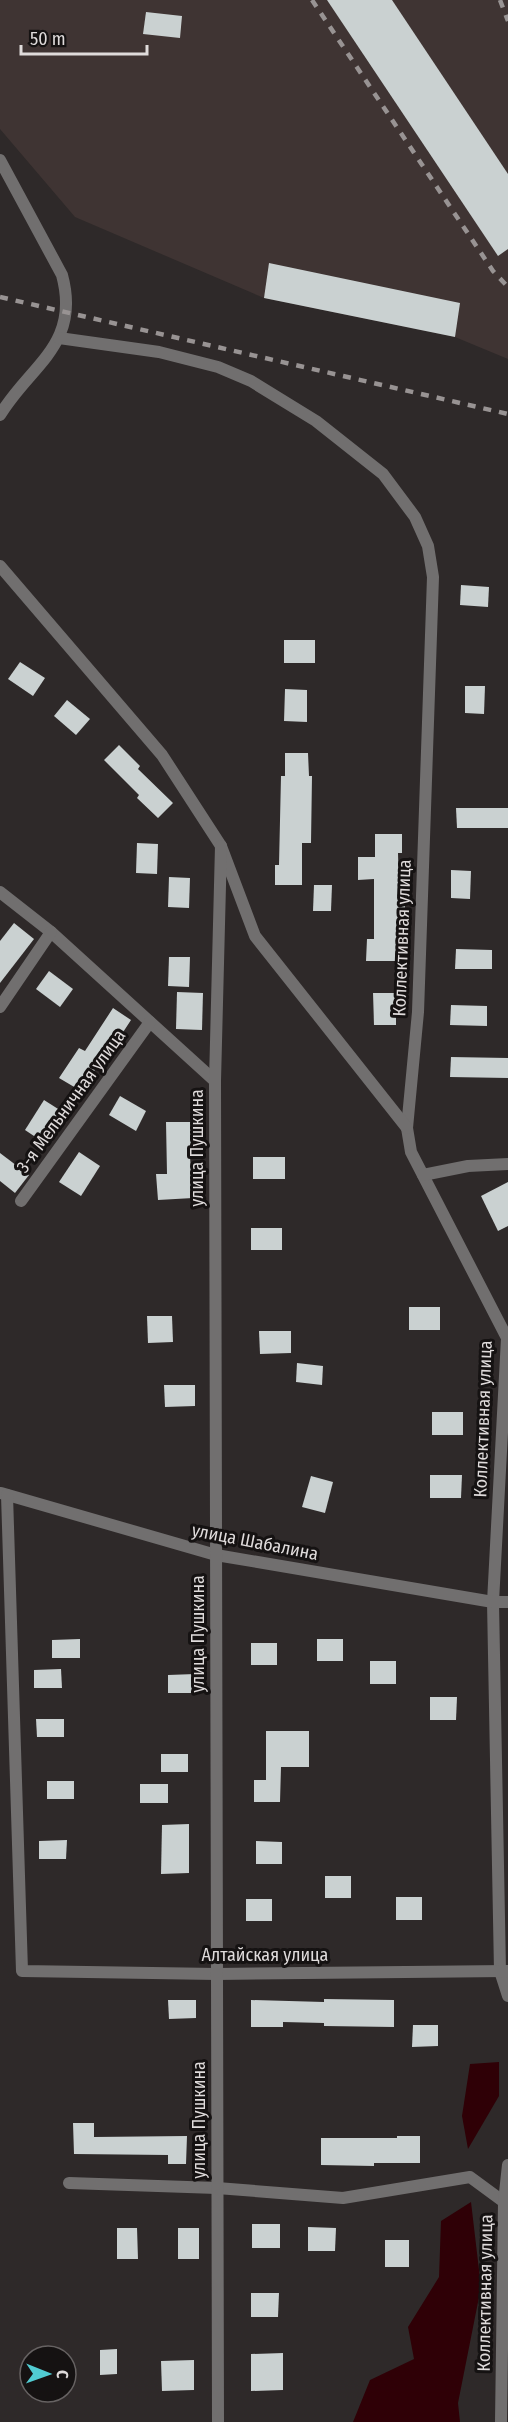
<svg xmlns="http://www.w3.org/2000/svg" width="508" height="2422" viewBox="0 0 508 2422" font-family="'Fira Sans Condensed',sans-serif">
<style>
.built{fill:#3f3433}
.water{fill:#2f0006}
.building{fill:#cad1d1}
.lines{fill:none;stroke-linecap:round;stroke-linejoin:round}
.minor{stroke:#716f6f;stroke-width:12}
.rail{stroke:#989393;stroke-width:4.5;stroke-dasharray:8 8;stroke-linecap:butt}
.labels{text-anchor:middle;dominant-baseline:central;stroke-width:6;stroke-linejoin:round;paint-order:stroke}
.street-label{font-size:18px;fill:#dfdbdb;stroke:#151212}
</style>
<rect width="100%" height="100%" fill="#2e2929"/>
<polygon class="built" points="0,0 508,0 508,359 455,337 264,298 75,217 0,129"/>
<g class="water">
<polygon points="499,2062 499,2096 468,2149 462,2116 470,2064"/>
<polygon points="471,2202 481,2287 458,2403 460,2422 353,2422 370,2380 414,2359 408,2327 439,2277 441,2221"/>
</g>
<g class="building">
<polygon points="327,0 392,0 508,174 508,249 498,256"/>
<polygon points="146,12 182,16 180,38 143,34"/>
<polygon points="269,263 460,303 455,337 264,298"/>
<polygon points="461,585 489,587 488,607 460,605"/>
<rect x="284" y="640" width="31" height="23"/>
<polygon points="20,662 45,678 33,696 8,679"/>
<polygon points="465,686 485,686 484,714 465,713"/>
<polygon points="285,689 307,690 307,722 284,721"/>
<polygon points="67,700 90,719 76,735 54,716"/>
<polygon points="119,745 140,766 138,769 173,803 158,818 137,798 139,795 104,760"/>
<polygon points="285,753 308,753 309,776 312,776 311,843 302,843 302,885 275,885 275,865 279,865 281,776 285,776"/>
<polygon points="456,808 508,808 508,828 457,828"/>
<polygon points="375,834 402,834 402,853 398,853 399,892 405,892 405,914 398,914 398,961 366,961 367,939 374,939 374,879 358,880 358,857 375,857"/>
<polygon points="137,843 158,844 157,874 136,873"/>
<polygon points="451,870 471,871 470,899 451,898"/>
<polygon points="169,877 190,878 189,908 168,907"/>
<polygon points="314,885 332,885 331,911 313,911"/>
<polygon points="14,923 34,939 0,983 0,941"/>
<polygon points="456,949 492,950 492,969 455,969"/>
<polygon points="169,957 190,957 189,987 168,986"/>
<polygon points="49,971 73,989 60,1007 36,989"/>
<polygon points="177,992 203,993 202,1030 176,1029"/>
<polygon points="373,993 396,993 396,1025 374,1025"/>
<polygon points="451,1005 487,1006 487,1026 450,1025"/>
<polygon points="113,1008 131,1020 114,1046 112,1044 81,1091 59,1078 79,1048 85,1051"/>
<polygon points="451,1057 508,1058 508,1078 450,1077"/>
<polygon points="120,1096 146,1111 136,1131 109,1115"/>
<polygon points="44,1100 66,1114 46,1144 25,1130"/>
<polygon points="166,1122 192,1122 192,1157 190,1157 193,1198 158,1200 156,1174 167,1174"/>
<polygon points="79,1152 100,1166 81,1196 59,1182"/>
<polygon points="0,1153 29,1175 15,1193 0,1181"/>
<rect x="253" y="1157" width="32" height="22"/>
<polygon points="508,1182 508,1226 498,1231 481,1196"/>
<rect x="251" y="1228" width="31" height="22"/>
<rect x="409" y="1307" width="31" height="23"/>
<polygon points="147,1316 172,1316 173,1342 148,1343"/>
<polygon points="259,1331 291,1331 291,1353 260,1354"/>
<polygon points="297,1363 323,1366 322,1385 296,1382"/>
<polygon points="164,1385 195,1385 195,1406 165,1407"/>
<rect x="432" y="1412" width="31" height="23"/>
<polygon points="430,1475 462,1475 461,1498 430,1498"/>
<polygon points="311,1476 333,1482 325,1513 302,1507"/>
<polygon points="80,1639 80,1658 52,1658 52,1640"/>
<rect x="317" y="1639" width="26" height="22"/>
<rect x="251" y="1643" width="26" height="22"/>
<rect x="370" y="1661" width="26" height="23"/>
<polygon points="61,1669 62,1688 34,1688 34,1670"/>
<polygon points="195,1674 195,1693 168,1693 168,1675"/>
<polygon points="430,1697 457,1697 456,1720 430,1720"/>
<polygon points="36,1719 64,1719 64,1737 37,1737"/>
<polygon points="266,1731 309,1731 309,1767 281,1767 280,1802 254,1802 254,1780 266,1780"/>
<rect x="161" y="1754" width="27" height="18"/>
<rect x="47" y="1781" width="27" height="18"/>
<rect x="140" y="1784" width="28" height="19"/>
<polygon points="189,1824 189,1873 161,1874 162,1825"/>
<polygon points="67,1840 66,1859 39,1859 39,1841"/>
<polygon points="256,1841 282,1842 282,1864 256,1864"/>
<rect x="325" y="1876" width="26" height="22"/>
<rect x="396" y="1897" width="26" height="23"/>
<rect x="246" y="1899" width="26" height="22"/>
<polygon points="324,1999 394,2000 394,2027 324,2026 324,2023 283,2022 283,2027 251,2027 251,2000 324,2002"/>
<polygon points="168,2000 196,2000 196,2018 169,2019"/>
<polygon points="413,2025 438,2025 438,2046 412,2047"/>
<polygon points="73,2123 94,2123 94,2137 187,2136 186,2164 168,2164 168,2155 74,2154"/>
<polygon points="397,2136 420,2136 420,2163 374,2163 374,2166 321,2165 321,2138 397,2138"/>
<rect x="252" y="2224" width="28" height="24"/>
<polygon points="308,2227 336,2228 335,2251 308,2251"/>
<polygon points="117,2228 137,2228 138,2259 117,2259"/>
<rect x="178" y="2228" width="21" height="31"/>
<rect x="385" y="2240" width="24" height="27"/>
<polygon points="251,2293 279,2293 278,2317 251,2317"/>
<polygon points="117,2349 117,2374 100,2375 100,2350"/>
<polygon points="283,2353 283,2390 251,2391 251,2354"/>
<polygon points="194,2360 194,2390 162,2391 161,2361"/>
</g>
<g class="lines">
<g class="minor">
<path d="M0,160L62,275C81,345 30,365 0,415"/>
<polyline points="59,338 159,352 218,367 251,381 316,421 383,474 415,517 428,546 433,577 418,1012 407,1128 411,1152 507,1338 493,1602 500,1971 508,1996"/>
<polyline points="0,566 162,755 221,846 255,936 407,1128"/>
<polyline points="0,892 51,932 215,1081"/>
<polyline points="0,1007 51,932"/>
<polyline points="423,1175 468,1166 508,1164"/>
<polyline points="21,1201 150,1022"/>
<polyline points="1,1493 216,1555 493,1602 508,1602"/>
<polyline points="7,1495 22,1971 217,1974 507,1971"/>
<polyline points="69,2183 217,2188 343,2198 470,2177 504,2202 508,2202"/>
<polyline points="218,2422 215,1081 221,846"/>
<polyline points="501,2422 504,2202 508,2165"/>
</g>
<g class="rail">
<polyline points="312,0 493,271 508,287"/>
<polyline points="500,0 508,21"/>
<polyline points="0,297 508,414"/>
</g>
</g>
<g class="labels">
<g class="street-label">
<text transform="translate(402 938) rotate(-88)">Коллективная улица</text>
<text transform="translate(71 1101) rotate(-54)">3-я Мельничная улица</text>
<text transform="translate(197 1148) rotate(-90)">улица Пушкина</text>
<text transform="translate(483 1419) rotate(-88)">Коллективная улица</text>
<text transform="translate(255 1542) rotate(11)">улица Шабалина</text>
<text transform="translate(198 1634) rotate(-90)">улица Пушкина</text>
<text x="265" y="1955">Алтайская улица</text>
<text transform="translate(199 2120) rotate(-90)">улица Пушкина</text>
<text transform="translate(485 2293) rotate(-89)">Коллективная улица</text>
</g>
</g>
<g transform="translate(48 2374) rotate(91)"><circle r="28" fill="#151212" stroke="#666262" stroke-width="1.5"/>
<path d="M0-4.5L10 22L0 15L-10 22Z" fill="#51ccd2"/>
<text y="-9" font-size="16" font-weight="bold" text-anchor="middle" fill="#dfdbdb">С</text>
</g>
<path d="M21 45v9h126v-9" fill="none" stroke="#dfdbdb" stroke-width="3"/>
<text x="30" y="45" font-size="18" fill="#dfdbdb" stroke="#151212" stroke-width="4.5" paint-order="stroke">50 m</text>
</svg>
